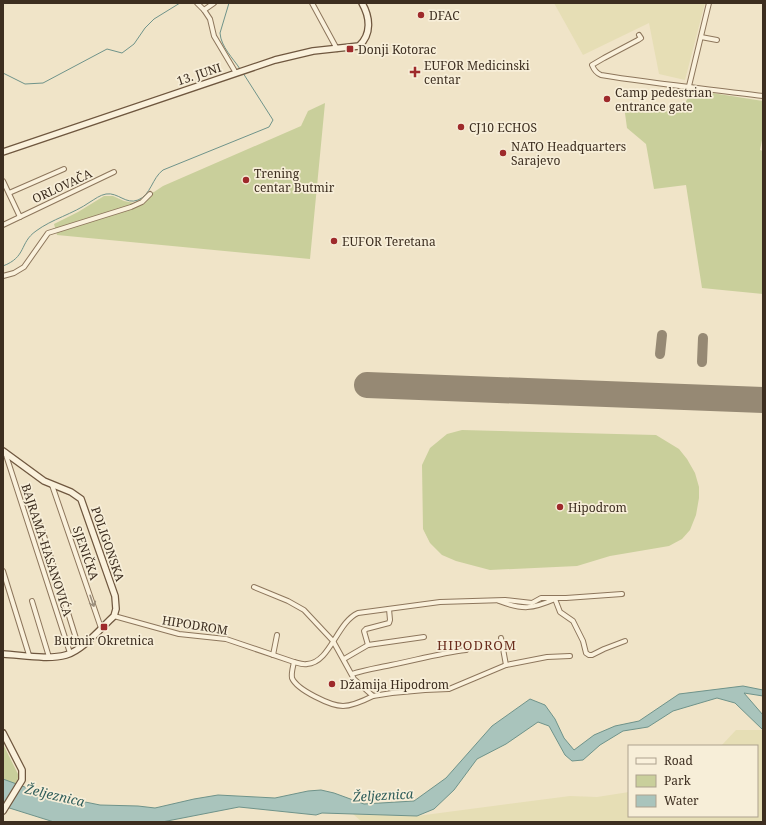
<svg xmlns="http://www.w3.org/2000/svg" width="766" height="825" viewBox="0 0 766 825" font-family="'Noto Serif',serif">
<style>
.farmland{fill:#e6deb5}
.green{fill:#c9cf9b}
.water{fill:#a9c4bc;stroke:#6f938a}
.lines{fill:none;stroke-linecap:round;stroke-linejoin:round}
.stream{stroke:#6f938a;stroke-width:1}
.taxiway{stroke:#968974;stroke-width:10}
.runway{stroke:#968974;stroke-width:26}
.street-casing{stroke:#8d765c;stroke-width:6}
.secondary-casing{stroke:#6f573f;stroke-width:8}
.street{stroke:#faf1dc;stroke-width:4}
.secondary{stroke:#faf1dc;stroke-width:5.5}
.oneway{stroke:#9c907e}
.poi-dot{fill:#9e2a2b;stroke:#f7eed8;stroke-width:1.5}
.labels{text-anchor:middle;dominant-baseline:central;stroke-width:3.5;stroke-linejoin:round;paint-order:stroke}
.poi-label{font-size:12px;fill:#3d2e20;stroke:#f7eed8;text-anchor:start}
.street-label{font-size:12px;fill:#3d2e20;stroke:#f7eed8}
.neighbourhood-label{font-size:13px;letter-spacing:1px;fill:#6b2e1e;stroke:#f7eed8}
.water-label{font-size:13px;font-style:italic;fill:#2f5d5a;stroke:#f7eed8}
</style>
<rect width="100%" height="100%" fill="#f0e4c8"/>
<g class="farmland">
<polygon points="554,3 705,3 685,80 659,74 649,23 583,55"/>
<polygon points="736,730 763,730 763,822 362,822 353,814 417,816 570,796 597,797 629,792 629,816 757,816 757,746 721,746"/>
</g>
<g class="green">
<polygon points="693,90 763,101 763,135 760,150 763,151 763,294 702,288 686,185 654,189 646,144 627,128 624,106 671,112 680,111"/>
<polygon points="325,103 310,259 57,235 54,224 78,212 104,196 113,196 124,201 134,203 143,198 149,193 154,192 163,186 301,126 308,111"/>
<polygon points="462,430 656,435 679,449 687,459 695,473 699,487 699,498 696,515 690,530 682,539 669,546 610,556 577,566 490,570 456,561 442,555 430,543 423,529 422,465 430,448 447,434"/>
<polygon points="3,744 19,776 15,785 3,779"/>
</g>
<polygon class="water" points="743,686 763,690 763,696 744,693 763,715 763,730 735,703 717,698 673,711 648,727 623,731 600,745 583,760 572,761 565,755 549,726 538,722 506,744 477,759 454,790 434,809 417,816 322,813 316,815 239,807 162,822 54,822 3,806 3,779 41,793 100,805 138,806 155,808 194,799 218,795 275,798 308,791 321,790 334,793 364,804 414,801 446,778 492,726 530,699 545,705 555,719 564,738 574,750 594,735 615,726 639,721 679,694"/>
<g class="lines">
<g class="stream">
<path d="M229,3L220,33C221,47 233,58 240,69"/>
<polyline points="3,73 25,84 43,83 107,49 122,53 134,44 145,28 154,19 180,3"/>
<path d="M3,266C27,257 19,243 36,231C52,219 73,214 90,202C95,199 100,195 106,194C118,192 126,205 138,200C151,195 152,178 163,170L269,127L273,120L243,73"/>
</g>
<g class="taxiway">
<polyline points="660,354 662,335"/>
<polyline points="702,362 703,338"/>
</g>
<polyline class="runway" points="367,385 763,400"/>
<g class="street-casing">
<g id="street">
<polyline points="197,3 204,10 210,19 214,36 236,73"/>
<polyline points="312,3 337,49"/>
<polyline points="204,10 214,3"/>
<path d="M639,35L641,38L638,40L604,58L592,65C594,70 596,73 601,75C655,84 709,89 763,96"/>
<polyline points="701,37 717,40"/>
<polyline points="689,86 709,3"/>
<polyline points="3,181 20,217"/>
<polyline points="9,193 64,169"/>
<polyline points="3,225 114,172"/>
<polyline points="3,276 14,273 24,267 48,233 131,207 142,202 150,194"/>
<polyline points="5,452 70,653"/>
<polyline points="52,485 101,628"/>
<polyline points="41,526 79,648"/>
<polyline points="3,571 29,655"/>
<polyline points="254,587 288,601 304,610 333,641 354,679 373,696 392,693 425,690 449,689 506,665 547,657 570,656"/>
<polyline points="32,601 49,657"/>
<path d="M499,601C523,610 532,609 555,599L560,612L573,621L583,641L586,653L589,655H592L604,649L625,641"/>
<path d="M114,616L179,634L226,639L294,662C298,663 303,665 307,664C330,663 337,622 358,613L440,602L505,600L532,603L541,598H566L622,594"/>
<polyline points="501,638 506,665"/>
<polyline points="368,645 364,631 366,629 389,623 390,620 389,609"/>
<polyline points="273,655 277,635"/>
<polyline points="344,659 368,645 424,637"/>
<path d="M294,662C293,667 291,673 292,678C297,690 331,706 343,706C353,706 365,700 373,696"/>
<path d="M352,674C364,670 377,668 391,665C416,660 441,653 466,650"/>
</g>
</g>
<g class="secondary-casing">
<g id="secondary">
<path d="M3,152L275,60L313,51L359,46C372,34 370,17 362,3"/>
<path d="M3,451L44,481L71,492L81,499L115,596L116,609L114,616C101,628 83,650 66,655C48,660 22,655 3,654"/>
<polyline points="3,733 22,770 22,780 3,811"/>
</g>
</g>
<use href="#street" class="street"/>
<use href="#secondary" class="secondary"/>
</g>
<defs><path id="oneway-shaft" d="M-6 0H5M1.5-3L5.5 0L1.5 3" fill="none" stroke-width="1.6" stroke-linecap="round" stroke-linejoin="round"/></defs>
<use class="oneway" href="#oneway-shaft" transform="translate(92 601) rotate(71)"/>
<g class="poi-dot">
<circle cx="421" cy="15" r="4"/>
<rect x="346" y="45" width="8" height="8" rx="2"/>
<path d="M413 66h4v4h4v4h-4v4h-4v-4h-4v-4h4z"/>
<circle cx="607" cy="99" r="4"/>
<circle cx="461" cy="127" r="4"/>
<circle cx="503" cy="153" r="4"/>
<circle cx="246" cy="180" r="4"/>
<circle cx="334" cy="241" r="4"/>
<circle cx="560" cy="507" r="4"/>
<rect x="100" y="623" width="8" height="8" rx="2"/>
<circle cx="332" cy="684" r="4"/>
</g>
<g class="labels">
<g class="poi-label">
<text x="429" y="15">DFAC</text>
<text x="358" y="49">Donji Kotorac</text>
<text x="424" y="65">EUFOR Medicinski<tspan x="424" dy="14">centar</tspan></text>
<text x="615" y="92">Camp pedestrian<tspan x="615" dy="14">entrance gate</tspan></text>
<text x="469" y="127">CJ10 ECHOS</text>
<text x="511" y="146">NATO Headquarters<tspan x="511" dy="14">Sarajevo</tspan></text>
<text x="254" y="173">Trening<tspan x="254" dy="14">centar Butmir</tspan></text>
<text x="342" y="241">EUFOR Teretana</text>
<text x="568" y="507">Hipodrom</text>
<text x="104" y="640" text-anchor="middle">Butmir Okretnica</text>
<text x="340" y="684">Džamija Hipodrom</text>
</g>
<g class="street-label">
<text transform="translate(199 74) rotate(-18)">13. JUNI</text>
<text transform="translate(62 186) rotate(-25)">ORLOVAČA</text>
<text transform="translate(108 544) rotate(71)">POLIGONSKA</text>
<text transform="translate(47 550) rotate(72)">BAJRAMA HASANOVIĆA</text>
<text transform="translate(86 553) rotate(71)">SJENIČKA</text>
<text transform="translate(195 625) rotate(9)">HIPODROM</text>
</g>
<g class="neighbourhood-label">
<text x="477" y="645">HIPODROM</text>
</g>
<g class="water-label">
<text transform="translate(55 795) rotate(13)">Željeznica</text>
<text transform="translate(383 795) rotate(-3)">Željeznica</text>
</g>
</g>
<rect width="766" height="825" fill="none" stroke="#3d2e20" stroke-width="8"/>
<rect x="628" y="745" width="130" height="72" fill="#f7eed8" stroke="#ada18e"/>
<rect x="636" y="758" width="20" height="6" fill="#faf1dc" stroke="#ada18e"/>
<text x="664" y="765" font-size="12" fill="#3d2e20">Road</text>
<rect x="636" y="775" width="20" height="12" fill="#c9cf9b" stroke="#ada18e"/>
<text x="664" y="785" font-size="12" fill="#3d2e20">Park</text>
<rect x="636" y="795" width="20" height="12" fill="#a9c4bc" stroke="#ada18e"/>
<text x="664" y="805" font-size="12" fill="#3d2e20">Water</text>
</svg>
